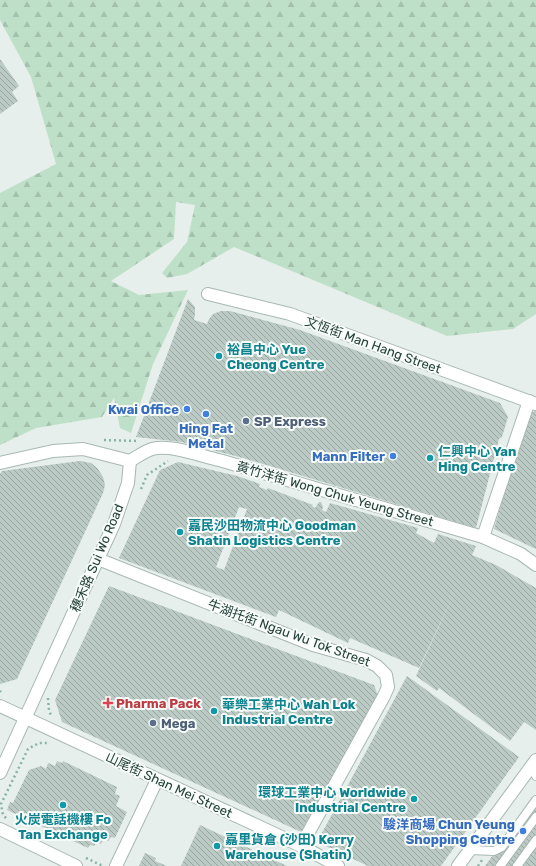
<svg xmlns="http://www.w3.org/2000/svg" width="536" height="866" viewBox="0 0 536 866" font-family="Rubik,'Noto Sans TC',sans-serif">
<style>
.forest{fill:url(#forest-firs)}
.building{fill:url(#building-back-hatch);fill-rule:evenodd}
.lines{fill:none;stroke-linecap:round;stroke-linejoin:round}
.service-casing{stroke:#a8b8b2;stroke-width:10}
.minor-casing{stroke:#a8b8b2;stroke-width:14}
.tertiary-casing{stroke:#a8b8b2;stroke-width:14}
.path{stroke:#86b3a5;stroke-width:2.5;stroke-dasharray:2 3;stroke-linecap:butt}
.service{stroke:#fff;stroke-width:8}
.minor{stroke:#fff;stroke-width:12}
.tertiary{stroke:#fff;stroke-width:12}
.culture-dot{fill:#0f9aa8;stroke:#f7fbf9;stroke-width:1.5}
.shop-dot{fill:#3f7fe0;stroke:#f7fbf9;stroke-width:1.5}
.service-dot{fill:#5c6f8a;stroke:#f7fbf9;stroke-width:1.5}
.health-dot{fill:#e0444e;stroke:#f7fbf9;stroke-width:1.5}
.labels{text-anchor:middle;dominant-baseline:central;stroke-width:4;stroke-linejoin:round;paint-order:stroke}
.street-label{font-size:13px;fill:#24423a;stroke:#f7fbf9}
.culture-label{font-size:13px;font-weight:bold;fill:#0d838f;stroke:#f7fbf9;text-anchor:start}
.shop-label{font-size:13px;font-weight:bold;fill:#366cbe;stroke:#f7fbf9;text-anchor:end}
.service-label{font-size:13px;font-weight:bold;fill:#4e5e75;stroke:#f7fbf9;text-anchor:start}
.health-label{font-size:13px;font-weight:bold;fill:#be3a42;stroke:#f7fbf9;text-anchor:start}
</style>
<defs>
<pattern id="forest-firs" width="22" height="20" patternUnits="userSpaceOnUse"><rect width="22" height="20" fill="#bfe0c8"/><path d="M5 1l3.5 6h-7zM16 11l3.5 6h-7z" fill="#a4c1ad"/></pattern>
<pattern id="building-back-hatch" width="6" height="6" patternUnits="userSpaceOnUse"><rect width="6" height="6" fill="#bbcac4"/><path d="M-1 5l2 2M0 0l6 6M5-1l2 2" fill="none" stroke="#98a6a0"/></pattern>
</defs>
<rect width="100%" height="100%" fill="#e6efeb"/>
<polygon class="forest" points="0,0 536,0 536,314 513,329 447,336 234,247 187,274 167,278 162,273 187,242 195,205 176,202 174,239 111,281 139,295 188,290 153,364 131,433 120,428 114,398 102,417 36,428 0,445 0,193 56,164 31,77 0,20"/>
<g class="building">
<polygon points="0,59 19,86 12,92 18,101 0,114"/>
<polygon points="188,299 195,307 195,314 194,320 207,324 209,319 213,314 221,311 230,311 300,330 500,403 508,417 502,437 499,439 476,528 243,458 182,442 136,437"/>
<polygon points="536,410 536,549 494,529 526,416"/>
<polygon points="80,461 91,463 98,469 103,477 105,485 103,493 17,679 0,684 0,474 2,471"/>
<path d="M178,462L237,476L260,484L259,487L267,490L268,488L313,505L312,506L315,508L319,502H321L323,507L322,510L326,512L330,503L418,528L416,533L434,543L438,534L476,546L472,555L496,565L536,588V730L524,722L510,741L439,688L437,691L416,676L454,594L419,668L350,638L348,643L279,610L276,617L119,558L160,470ZM239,507L247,509L224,570L216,567Z"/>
<polygon points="109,586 374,685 378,696 301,832 62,722 55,700"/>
<polygon points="407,676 519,757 441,866 368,866 317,842"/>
<polygon points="57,761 62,763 63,761 117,787 115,794 120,796 116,806 127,812 115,838 111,837 108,841 104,839 101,844 97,842 94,846 90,845 88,848 7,810 10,802 13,803 29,770 41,766 46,769 48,763 55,766"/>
<polygon points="536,796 536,866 485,866"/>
<polygon points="200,825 287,866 181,866"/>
<polygon points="145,853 156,858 155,861 167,866 139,866"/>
</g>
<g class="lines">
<g class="service-casing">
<g id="service">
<polyline points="532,766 536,776"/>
<polyline points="470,850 494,851 502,847 536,800"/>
<polyline points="500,866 536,817"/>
<polyline points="517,866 536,840"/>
</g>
</g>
<g class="minor-casing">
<g id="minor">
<polyline points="208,294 290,314 536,404"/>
<polyline points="483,537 529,401"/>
<polyline points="98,559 313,645 366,660 377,666 386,675 388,687 384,696 301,846"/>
<polyline points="0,829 76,866"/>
<polyline points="116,866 157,780"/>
</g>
</g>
<g class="tertiary-casing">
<g id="tertiary">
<path d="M130,461C137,457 145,451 152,449C171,444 201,456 219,460L483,537L521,554L536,565"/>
<polyline points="0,463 53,451 83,449 130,461"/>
<polyline points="0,706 301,846 338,866"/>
<polyline points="0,773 114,524 128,483 130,461"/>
<polyline points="458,866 536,760"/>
</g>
</g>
<g class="path">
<polyline points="104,440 139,441"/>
<polyline points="141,489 147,475 168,461"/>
<polyline points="0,691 1,692"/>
<polyline points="48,698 49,711 52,717"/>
<polyline points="6,818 3,815 1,804 28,749 39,743 48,743"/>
<polyline points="86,858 103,866"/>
<polyline points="478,866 482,860"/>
</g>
<use href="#service" class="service"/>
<use href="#minor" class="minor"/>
<use href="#tertiary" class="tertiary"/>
</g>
<g class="culture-dot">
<circle cx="219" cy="356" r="4"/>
<circle cx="430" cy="458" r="4"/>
<circle cx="180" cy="532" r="4"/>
<circle cx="214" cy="711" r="4"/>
<circle cx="414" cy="799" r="4"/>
<circle cx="63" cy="805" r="4"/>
<circle cx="217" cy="846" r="4"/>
</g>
<g class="shop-dot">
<circle cx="187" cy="409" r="4"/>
<circle cx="206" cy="414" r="4"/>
<circle cx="393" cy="456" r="4"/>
<circle cx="523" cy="831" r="4"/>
</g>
<g class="service-dot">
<circle cx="246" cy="421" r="4"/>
<circle cx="153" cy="723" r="4"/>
</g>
<path class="health-dot" d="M106 697h4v4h4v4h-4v4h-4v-4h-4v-4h4z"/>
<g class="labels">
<g class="street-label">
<text transform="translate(373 345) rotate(20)">文恆街 Man Hang Street</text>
<text transform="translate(335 494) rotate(16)">黃竹洋街 Wong Chuk Yeung Street</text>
<text transform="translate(97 558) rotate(-67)">穗禾路 Sui Wo Road</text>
<text transform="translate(289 633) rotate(20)">牛湖托街 Ngau Wu Tok Street</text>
<text transform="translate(169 785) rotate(25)">山尾街 Shan Mei Street</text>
</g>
<g class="culture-label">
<text x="227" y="349">裕昌中心 Yue<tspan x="227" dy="15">Cheong Centre</tspan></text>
<text x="438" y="451">仁興中心 Yan<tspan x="438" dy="15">Hing Centre</tspan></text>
<text x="188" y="525">嘉民沙田物流中心 Goodman<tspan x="188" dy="15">Shatin Logistics Centre</tspan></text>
<text x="222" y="704">華樂工業中心 Wah Lok<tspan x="222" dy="15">Industrial Centre</tspan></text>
<text x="406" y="792" text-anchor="end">環球工業中心 Worldwide<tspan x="406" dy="15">Industrial Centre</tspan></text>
<text x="63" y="819" text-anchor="middle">火炭電話機樓 Fo<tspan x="63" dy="15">Tan Exchange</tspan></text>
<text x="225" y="839">嘉里貨倉 (沙田) Kerry<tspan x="225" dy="15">Warehouse (Shatin)</tspan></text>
</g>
<g class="shop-label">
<text x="179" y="409">Kwai Office</text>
<text x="206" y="428" text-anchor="middle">Hing Fat<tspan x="206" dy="15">Metal</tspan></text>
<text x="385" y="456">Mann Filter</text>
<text x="515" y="824">駿洋商場 Chun Yeung<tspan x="515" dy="15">Shopping Centre</tspan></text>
</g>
<g class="service-label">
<text x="254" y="421">SP Express</text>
<text x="161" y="723">Mega</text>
</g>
<g class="health-label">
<text x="116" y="703">Pharma Pack</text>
</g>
</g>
</svg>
